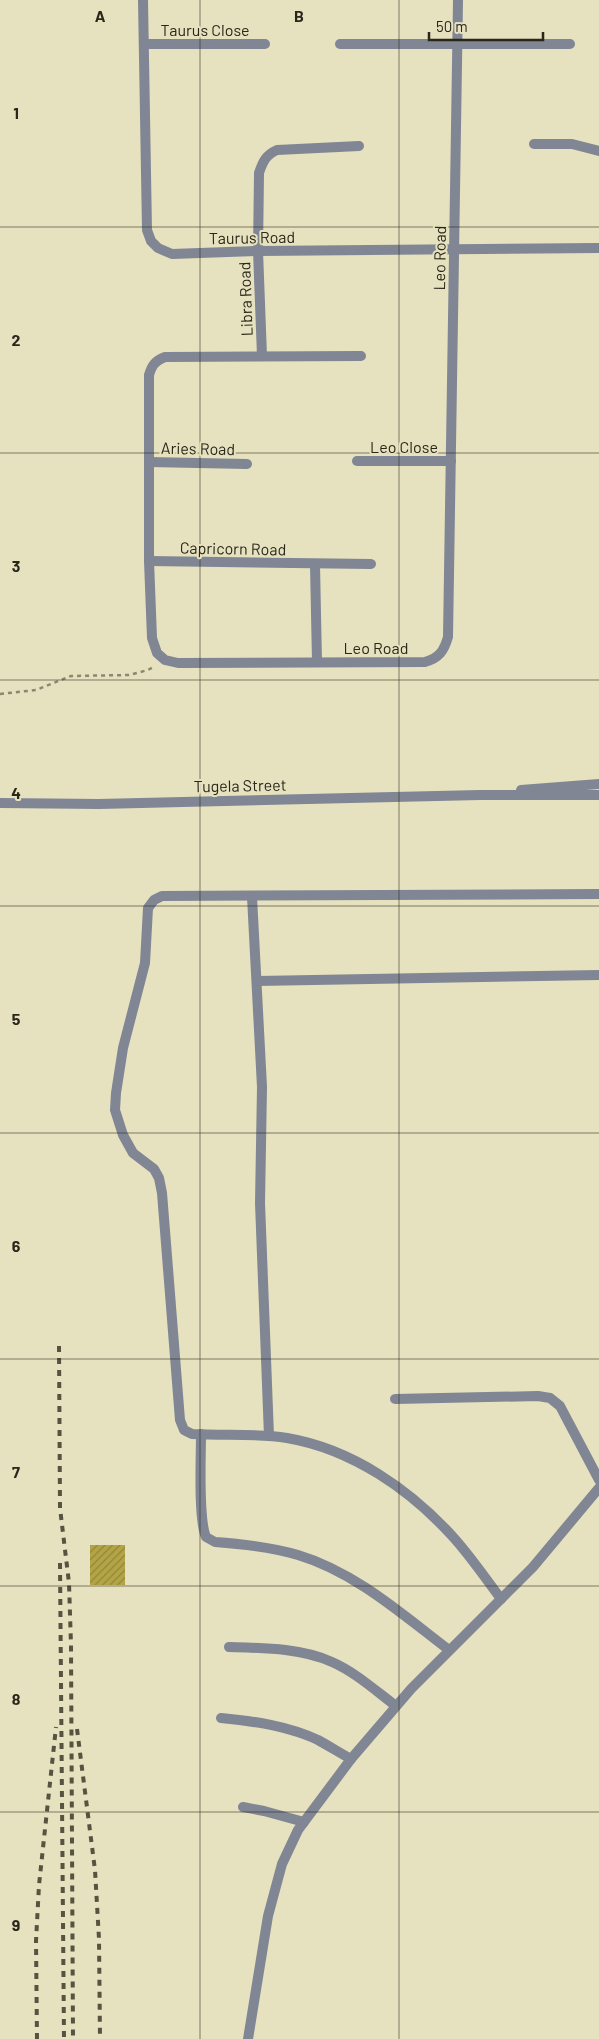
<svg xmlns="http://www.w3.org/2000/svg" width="599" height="2039" viewBox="0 0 599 2039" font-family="Barlow,sans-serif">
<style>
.building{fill:url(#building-hatch)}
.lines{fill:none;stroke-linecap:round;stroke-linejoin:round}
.path{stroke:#8b8870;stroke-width:2.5;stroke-dasharray:4 4;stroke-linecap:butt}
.minor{stroke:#808693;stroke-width:10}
.tertiary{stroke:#808693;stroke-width:10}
.rail{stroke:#565341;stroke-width:4;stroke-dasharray:6 6;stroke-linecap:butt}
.grid{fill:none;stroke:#29271a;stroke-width:1;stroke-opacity:0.55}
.labels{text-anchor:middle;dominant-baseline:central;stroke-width:4;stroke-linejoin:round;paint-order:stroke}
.street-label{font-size:16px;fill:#29271a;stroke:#e6e1bf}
.grid-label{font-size:16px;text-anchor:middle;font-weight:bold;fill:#29271a;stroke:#e6e1bf;stroke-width:4;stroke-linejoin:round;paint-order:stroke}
</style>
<defs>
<pattern id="building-hatch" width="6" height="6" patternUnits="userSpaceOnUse" patternTransform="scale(1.25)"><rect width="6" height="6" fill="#b3a545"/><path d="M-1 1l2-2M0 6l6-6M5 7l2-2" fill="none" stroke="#928639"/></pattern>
</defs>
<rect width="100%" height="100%" fill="#e6e1bf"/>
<rect class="building" x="90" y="1545" width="35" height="40"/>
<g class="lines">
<polyline class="path" points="0,694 36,690 71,676 129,675 148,670 155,666"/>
<g class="minor">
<polyline points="143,0 147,230 151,241 158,248 172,254 258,251 599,248"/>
<polyline points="145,44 265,44"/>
<polyline points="340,44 570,44"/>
<polyline points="534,144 572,144 599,151"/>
<path d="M262,356L258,251L259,173C263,161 266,155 277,150L359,146"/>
<path d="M361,356L165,357C155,361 152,365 149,375V561L152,638L157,653L165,660L178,663L425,662C439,658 444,651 448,637L458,0"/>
<polyline points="357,461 451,461"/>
<polyline points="149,462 247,464"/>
<polyline points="149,561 371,564"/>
<polyline points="315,565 317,662"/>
<polyline points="252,897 262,1087 260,1203 269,1436"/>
<polyline points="257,981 599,975"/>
<polyline points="395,1399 538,1396 550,1398 560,1406 599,1480"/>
<path d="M201,1434C201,1457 198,1519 206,1537L215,1542C243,1544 271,1547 298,1555C355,1572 403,1615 449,1650"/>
<path d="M501,1599C486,1579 471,1557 454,1538C411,1490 352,1449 287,1438C256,1433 224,1436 192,1434L184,1430L180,1420L162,1193L159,1178L154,1169L133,1153L123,1135L115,1110L116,1093L123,1048L145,963L148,908L154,900L162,896L599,894"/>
<path d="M229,1647C263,1648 301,1648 332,1662C355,1672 376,1691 396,1706"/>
<path d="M221,1718C254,1721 288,1726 318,1740C329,1746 340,1753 351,1759"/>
<polyline points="243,1807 264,1811 304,1822"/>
<polyline points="248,2039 268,1916 282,1864 298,1830 351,1759 411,1689 533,1567 599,1488"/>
</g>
<g class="tertiary">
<polyline points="521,790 599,784"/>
<polyline points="0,803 99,804 480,795 599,795"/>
</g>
<g class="rail">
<polyline points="59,1346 60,1508 69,1583 71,1645 73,2039"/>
<polyline points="60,1563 64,2039"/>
<polyline points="77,1729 95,1870 99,1939 100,2039"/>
<polyline points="37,2039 36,1941 39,1885 56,1727"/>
</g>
</g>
<path class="grid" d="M200,0V2039M399,0V2039M0,227H599M0,453H599M0,680H599M0,906H599M0,1133H599M0,1359H599M0,1586H599M0,1812H599"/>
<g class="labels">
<g class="street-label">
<text x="205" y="29">Taurus Close</text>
<text transform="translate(252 237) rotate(-1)">Taurus Road</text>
<text transform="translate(439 258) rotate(-89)">Leo Road</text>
<text transform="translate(245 299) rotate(-92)">Libra Road</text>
<text x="404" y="446">Leo Close</text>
<text transform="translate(198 448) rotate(1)">Aries Road</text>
<text transform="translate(233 548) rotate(1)">Capricorn Road</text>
<text x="376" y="647">Leo Road</text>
<text transform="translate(240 785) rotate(-1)">Tugela Street</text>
</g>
</g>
<g class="grid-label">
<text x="100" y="22">A</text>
<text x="299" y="22">B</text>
<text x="16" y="119">1</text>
<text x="16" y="346">2</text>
<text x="16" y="572">3</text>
<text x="16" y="799">4</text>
<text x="16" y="1025">5</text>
<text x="16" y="1252">6</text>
<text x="16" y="1478">7</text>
<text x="16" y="1705">8</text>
<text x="16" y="1931">9</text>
</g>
<path d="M429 32v8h114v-8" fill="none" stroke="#29271a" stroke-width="2.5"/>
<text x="436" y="32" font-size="15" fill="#29271a" stroke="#e6e1bf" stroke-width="4" paint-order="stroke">50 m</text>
</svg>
